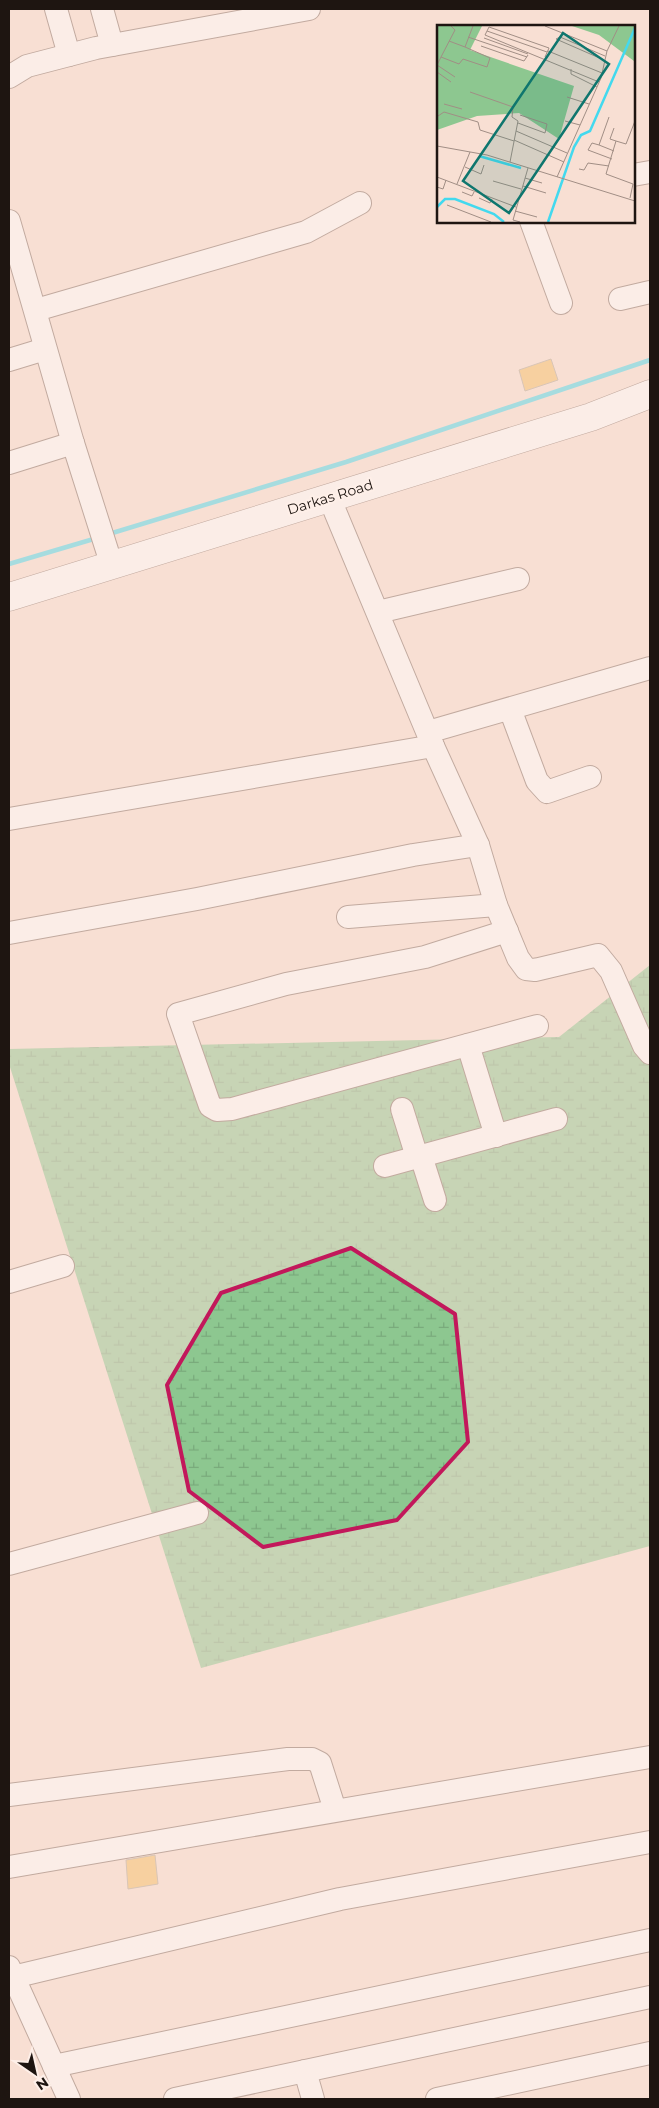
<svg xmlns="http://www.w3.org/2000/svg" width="659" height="2108" viewBox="0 0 659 2108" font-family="Montserrat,sans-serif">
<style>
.wetland{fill:url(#wetland-marsh)}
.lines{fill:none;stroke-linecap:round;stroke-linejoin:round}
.stream{stroke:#43d9ee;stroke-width:4.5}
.building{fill:#f5be63;stroke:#b4a793}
.minor-casing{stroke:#816c61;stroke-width:24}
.major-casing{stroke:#816c61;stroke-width:29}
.minor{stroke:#fff;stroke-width:22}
.major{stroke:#fff;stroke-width:28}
.marked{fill:none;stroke:#c2185b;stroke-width:4;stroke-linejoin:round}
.labels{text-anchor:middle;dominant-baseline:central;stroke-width:4.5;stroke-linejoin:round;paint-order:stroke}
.street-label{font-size:14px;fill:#1e1511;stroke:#feefe8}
.inset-river{fill:none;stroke:#43d9ee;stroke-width:2.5}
.inset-road{fill:none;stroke:#a18e85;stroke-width:1}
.view{fill:#0f766e;fill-opacity:0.15;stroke:#0f766e;stroke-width:2.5}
.inset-edge{fill:none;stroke:#1e1511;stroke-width:2.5}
</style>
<defs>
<pattern id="wetland-marsh" width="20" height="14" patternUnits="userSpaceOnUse" patternTransform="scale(1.25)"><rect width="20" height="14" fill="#8dc790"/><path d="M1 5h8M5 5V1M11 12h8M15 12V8" fill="none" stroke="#79aa7b"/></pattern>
</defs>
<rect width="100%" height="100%" fill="#f8dfd3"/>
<polygon class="wetland" points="650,965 650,1546 201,1668 9,1064 9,1049 559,1037"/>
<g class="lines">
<g class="stream">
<polyline points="109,534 346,462 650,360"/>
<polyline points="9,564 97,538"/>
</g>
</g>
<g class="building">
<polygon points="551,359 558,380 525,391 519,370"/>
<polygon points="155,1855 158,1884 128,1889 126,1860"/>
</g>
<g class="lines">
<g class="minor-casing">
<g id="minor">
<polyline points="56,9 69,55"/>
<polyline points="102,9 112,45"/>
<polyline points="9,77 27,66 96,48 309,9"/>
<polyline points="633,175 650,172"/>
<polyline points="9,221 73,443 112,566"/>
<polyline points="531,221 561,303"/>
<polyline points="620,299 650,292"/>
<polyline points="36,310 306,232 360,203"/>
<polyline points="9,360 45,349"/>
<polyline points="9,463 73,443"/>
<polyline points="329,497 433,746 478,845 496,905 518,958 526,969 535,970 598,955 611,971 644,1046 650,1053"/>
<polyline points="378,612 518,579"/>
<polyline points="510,709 537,781 547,792 590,777"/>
<polyline points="428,732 650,668"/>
<polyline points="9,819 433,746"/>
<polyline points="348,917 496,905"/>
<polyline points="507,931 425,957 286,984 178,1014 210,1106 217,1110 232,1109 537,1026"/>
<polyline points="9,933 197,899 413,855 478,845"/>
<polyline points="468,1045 496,1136"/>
<polyline points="402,1109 417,1157"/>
<polyline points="421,1156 435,1200"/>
<polyline points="385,1166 556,1119"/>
<polyline points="9,1282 63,1266"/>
<polyline points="9,1564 197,1513"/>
<polyline points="9,1795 288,1759 312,1759 320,1763 335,1810"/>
<polyline points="9,1867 650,1757"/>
<polyline points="9,1967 69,2099"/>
<polyline points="13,1977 340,1899 650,1842"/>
<polyline points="54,2066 650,1940"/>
<polyline points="305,2071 313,2099"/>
<polyline points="175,2099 650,1997"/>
<polyline points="437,2099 650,2053"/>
</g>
</g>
<g class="major-casing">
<polyline id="major" points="9,597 591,417 650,394"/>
</g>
<use href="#minor" class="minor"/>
<use href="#major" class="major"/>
</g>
<path d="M0 0H659V2108H0ZM351,1248L455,1314L468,1442L397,1520L263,1547L189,1491L167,1385L221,1293Z" fill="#f8dfd3" fill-opacity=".55" fill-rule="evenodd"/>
<path class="marked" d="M351,1248L455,1314L468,1442L397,1520L263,1547L189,1491L167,1385L221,1293Z"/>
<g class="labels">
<g class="street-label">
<text transform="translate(330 497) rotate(-17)">Darkas Road</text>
</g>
</g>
<g transform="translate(437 25)">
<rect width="198" height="198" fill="#f8dfd3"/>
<path d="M0,1H45L33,25L137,61L122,114L82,88L40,91L0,105ZM135,1H197V36L162,10Z" fill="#8dc790"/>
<path class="inset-river" d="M42,131L84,143M0,182L8,174H18L57,189L67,197M111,197L137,122L144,110L153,106L198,3"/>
<path class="inset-road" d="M108,1L170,26L164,53L120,152M50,6L110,27M31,12L90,32M47,13L91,29M12,16L28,22M44,21L87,36L91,30M111,26L165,48M170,26L182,1M4,32L18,5L14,1M108,32L112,23L52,2L48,10L162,57M167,35L119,14L123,12L168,31M0,40L4,32L22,39L26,34L50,42L53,33L28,22L36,1M0,40L18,52M134,44V49L160,62M0,47L14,57M33,67L76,82L75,92L81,96L73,137M130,72L152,79M7,79L25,84M1,91L7,87L41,97L43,105L77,116M172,92L162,120L177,126M128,96L143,100M81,98L108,108L110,99L83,90M177,103L173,114L179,116M79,106L130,128M77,115L127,137M162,120L155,118L151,125L175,134M0,121L50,130L198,176M28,142L44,149L47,140M142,144L147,145L151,138L172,141M0,152L79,182M88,153L105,158M56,156L84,164M20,159L33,127M86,161L109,168M0,162L6,164L9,155M25,167L35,171L37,167M42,173L53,178L55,174M193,173L196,159L169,149L179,116L189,119L198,96M10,180L54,197M78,186L100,192M83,197L76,195L91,143"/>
<path class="view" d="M126,8L172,39L72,188L26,156Z"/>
<rect width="198" height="198" class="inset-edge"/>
</g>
<rect width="659" height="2108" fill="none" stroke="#1e1511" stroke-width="20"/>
<g transform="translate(35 2073) rotate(146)" stroke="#feefe8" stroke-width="4" paint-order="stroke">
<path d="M0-4L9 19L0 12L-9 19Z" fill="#1e1511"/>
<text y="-8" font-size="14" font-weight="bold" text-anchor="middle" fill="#1e1511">N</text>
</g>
</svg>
